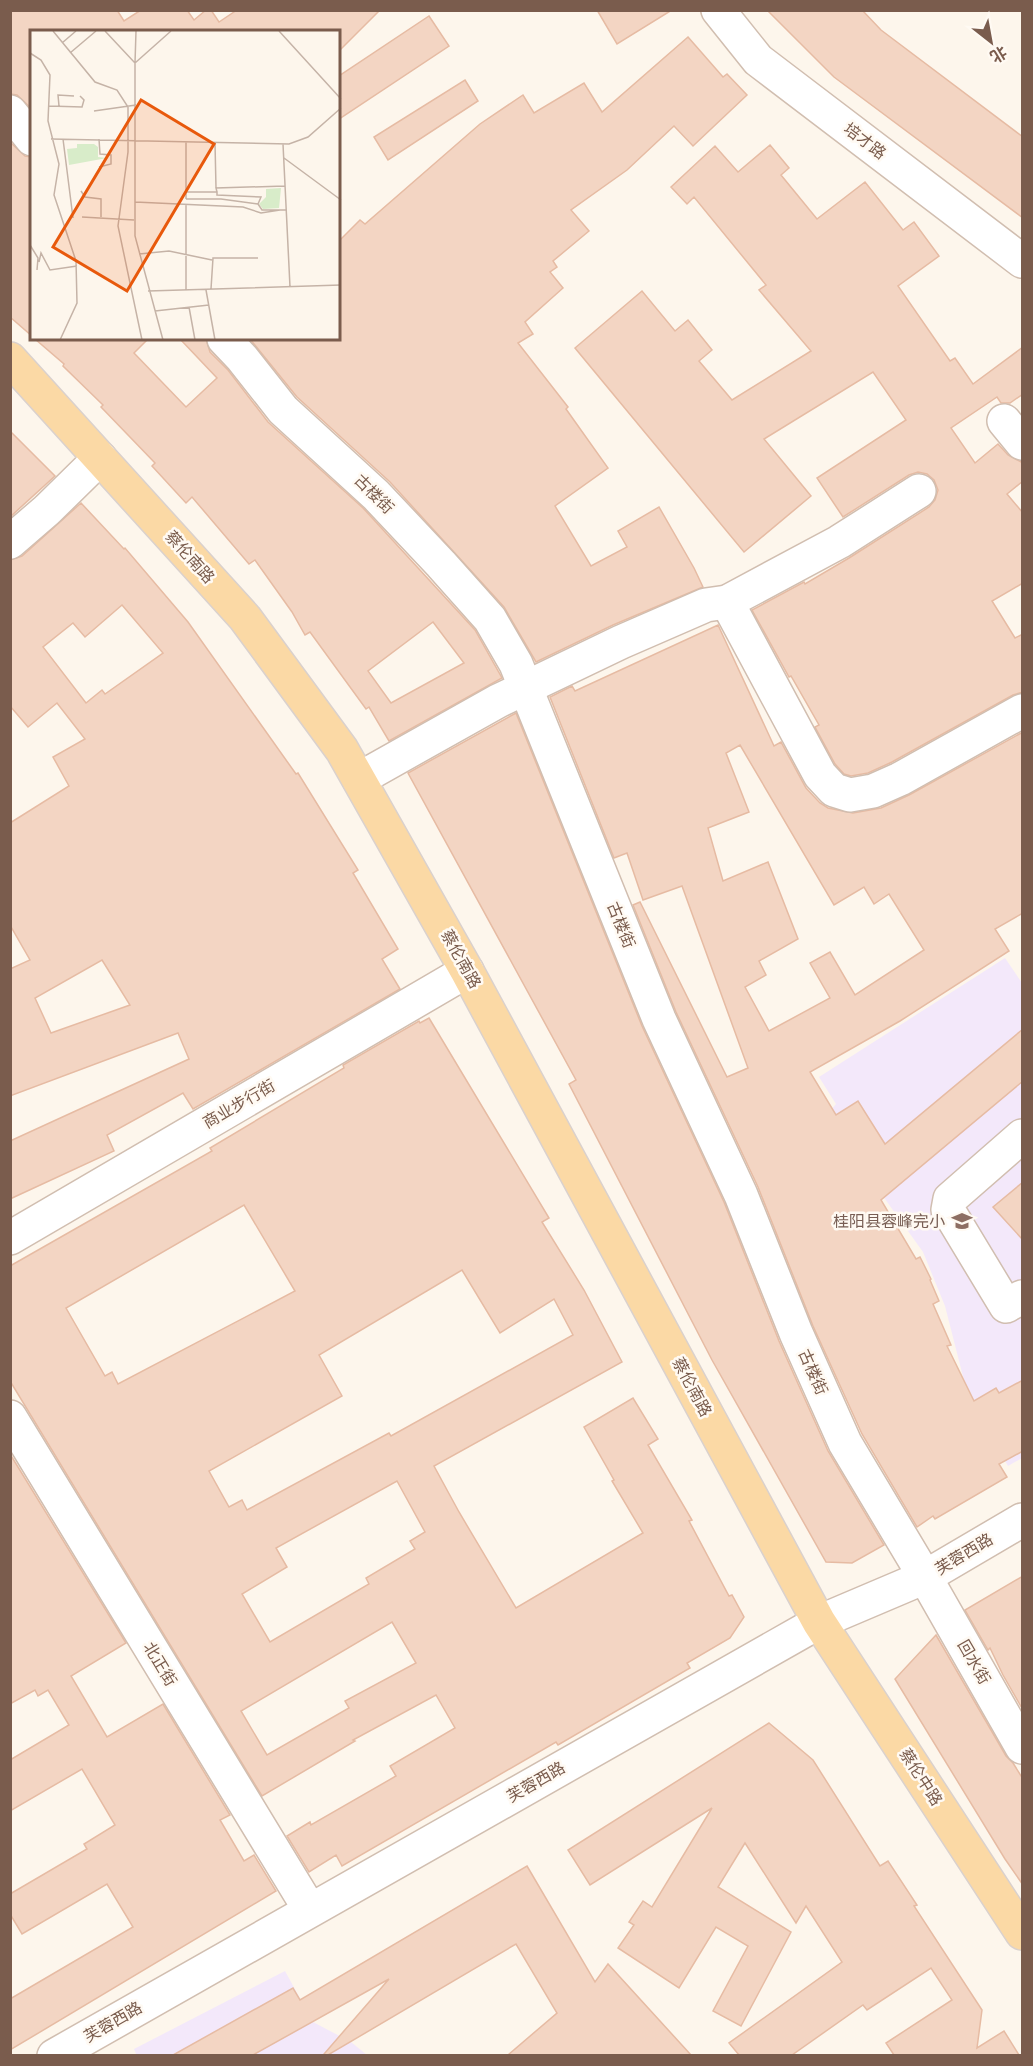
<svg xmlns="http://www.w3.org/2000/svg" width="1033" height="2066" viewBox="0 0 1033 2066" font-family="Montserrat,'Noto Sans SC',sans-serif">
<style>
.education{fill:#f3e8fa}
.building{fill:#f3d5c3;stroke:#e6bba3;stroke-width:1.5;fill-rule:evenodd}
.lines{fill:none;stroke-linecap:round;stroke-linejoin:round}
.minor-casing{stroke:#d1beb0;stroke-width:36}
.major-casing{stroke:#dad1cd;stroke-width:36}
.minor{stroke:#fff;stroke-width:33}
.major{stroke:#fbd9a5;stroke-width:33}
.labels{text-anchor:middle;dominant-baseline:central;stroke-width:5;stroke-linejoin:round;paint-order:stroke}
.street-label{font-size:16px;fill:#7a5c4d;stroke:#fffaf3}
.education-label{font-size:16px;fill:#785e54;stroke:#fffaf3;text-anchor:end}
.inset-road{fill:none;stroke:#c5b3a7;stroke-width:1.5}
.view{fill:#e8590c;fill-opacity:0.15;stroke:#e8590c;stroke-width:3}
.inset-edge{fill:none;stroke:#7a5c4d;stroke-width:3}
</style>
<rect width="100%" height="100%" fill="#fdf6ec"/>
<g class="education">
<polygon points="1005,958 1022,983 1022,1458 1008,1466 968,1396 945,1306 923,1252 862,1167 831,1110 836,1104 819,1077"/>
<polygon points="285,1971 313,2022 351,2042 367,2055 137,2056 134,2049"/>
</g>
<g class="building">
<polygon points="10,10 117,10 124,21 141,10 187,10 194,20 206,10 211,10 219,22 237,10 380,10 339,51 339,32 32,32 32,109 17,95 10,94"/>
<polygon points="597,10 672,10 617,44"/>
<polygon points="767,10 862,10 881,30 1023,137 1023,218 834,77"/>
<polygon points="429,16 449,46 339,119 339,76"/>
<polygon points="688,37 723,77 727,74 747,95 693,146 674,126 627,170 571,210 589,231 553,261 557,267 550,272 563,288 525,322 533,334 518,343 568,407 566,409 608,468 555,506 591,566 627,547 618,531 659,507 694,568 703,587 613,625 536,662 504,607 390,482 297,397 250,339 339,339 339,241 360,220 365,224 480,124 523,95 534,113 584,83 602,112"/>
<polygon points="465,80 478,101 388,160 374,137"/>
<polygon points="10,142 25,156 32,157 32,336 10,317"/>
<polygon points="770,145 789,168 781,175 817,219 865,182 903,230 914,222 939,256 898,286 950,361 955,358 973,384 1023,347 1023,394 1010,403 1001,403 997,397 951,428 975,463 998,444 1008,455 1023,463 1023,481 1007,494 1023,513 1023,583 992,601 1015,638 1023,634 1023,692 1013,695 892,762 868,773 851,776 844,774 835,764 815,727 819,725 791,676 789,677 752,610 804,582 805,584 849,558 929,507 935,500 938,490 934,480 927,474 918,472 909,475 843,517 817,478 906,420 873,372 764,439 811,496 744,552 575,348 642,291 675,331 688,320 712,350 699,361 732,400 811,351 759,290 766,285 694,197 687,204 671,187 715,146 738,172"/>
<path d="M35,339H148L134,353L186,407L217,378L180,339H206L210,352L228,370L268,422L363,508L475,630L502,678L389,741L369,707L366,709L310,632L305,635L292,612L255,560L249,564L192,497L186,503L152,466L155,463L101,407L103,405L63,366L64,364ZM433,622L464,663L391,703L368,671Z"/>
<polygon points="10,431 55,476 10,517"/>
<path d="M81,503L124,549L125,548L188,622L296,774L298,773L358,870L353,873L398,949L382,959L400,989L193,1109L183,1093L107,1135L114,1151L10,1199V1141L189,1059L178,1033L10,1096V969L30,960L10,925V823L69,786L53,757L85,739L57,703L28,727L10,706V560L22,556ZM122,605L163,653L105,694L102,690L86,703L43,647L73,623L85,637ZM102,960L130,1005L51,1033L35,998Z"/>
<path d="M718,625L774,746L781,742L806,788L820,803L828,808L853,813L881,808L909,795L1023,732V913L995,929L1009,951L900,1021L810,1072L836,1115L858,1101L885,1144L1023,1029V1081L881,1200L916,1259L920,1257L931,1279L930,1280L939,1301L933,1304L951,1345L947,1346L974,1401L996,1388L999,1393L1023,1380V1451L999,1464L1007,1477L935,1519L933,1516L917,1527L862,1434L813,1326L758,1187L676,1012L633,905L640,902L727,1077L748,1068L682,886L643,900L627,853L614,858L550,697L572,686L575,691ZM740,745L834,905L864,887L874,904L889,894L924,950L855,995L830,952L810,963L830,998L769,1031L745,987L766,975L759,961L798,939L768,862L723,881L708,828L749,812L726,753Z"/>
<polygon points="516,713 642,1026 724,1202 779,1341 828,1451 884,1545 852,1563 826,1562 712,1360 569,1084 576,1080 408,773"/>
<path d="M429,1018L549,1218L542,1222L584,1290L622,1362L434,1466L459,1512L516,1608L643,1533L612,1481L614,1480L584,1427L633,1398L658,1439L648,1445L692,1520L689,1521L729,1596L732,1595L744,1617L730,1638L687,1663L690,1668L558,1745L556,1742L342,1866L336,1855L309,1872L287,1836L310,1822L311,1825L396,1776L390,1766L455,1728L436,1695L353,1740L355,1741L262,1796L10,1381V1266L212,1151L210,1148L344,1068L343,1065L419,1021L420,1023ZM244,1205L295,1291L118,1384L112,1372L105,1376L66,1308ZM462,1270L500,1333L554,1299L573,1335L391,1436L389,1433L247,1510L242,1500L229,1507L209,1471L342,1396L319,1355ZM397,1481L425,1532L410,1541L415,1549L366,1578L369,1584L270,1642L242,1594L287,1567L276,1548ZM392,1622L416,1663L345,1701L349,1708L267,1755L241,1711Z"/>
<polygon points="1023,1182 1023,1240 993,1207"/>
<polygon points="10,1454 126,1643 71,1676 107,1737 163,1704 230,1815 220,1820 244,1861 254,1855 276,1891 10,2050 10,1999 133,1927 107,1884 22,1934 10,1914 10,1894 87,1849 84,1844 115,1825 82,1769 10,1811 10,1760 69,1725 48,1690 38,1696 35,1690 10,1704"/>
<polygon points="1023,1576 1023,1710 1003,1675 990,1648 988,1650 965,1610"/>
<polygon points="936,1635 1006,1756 1013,1763 1023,1779 1023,1885 1005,1859 895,1679"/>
<polygon points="769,1723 813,1760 880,1866 888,1861 917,1905 914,1906 982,2010 977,2048 1004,2031 1019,2055 894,2055 886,2043 952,2000 931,1968 867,2010 863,2005 792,2055 739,2055 729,2043 842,1962 806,1906 796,1923 745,1843 718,1887 791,1932 741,2026 713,2011 748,1946 716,1927 679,1988 618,1948 634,1925 629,1922 643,1901 652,1907 712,1808 590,1885 568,1850"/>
<polygon points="527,1866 595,1982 608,1964 691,2055 508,2055 557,2013 516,1944 328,2055 324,2054 389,1979 253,2055 173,2055 293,1988 300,2000"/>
</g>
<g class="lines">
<g class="minor-casing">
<g id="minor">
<polyline points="718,10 758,60 1022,261"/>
<polyline points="10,112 32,139"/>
<polyline points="224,339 242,358 283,410 376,495 441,564 490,619 516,664 659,1019 741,1195 796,1333 845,1443 925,1577 1022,1747"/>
<polyline points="1004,421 1022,443"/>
<polyline points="10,542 47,510 100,458"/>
<polyline points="727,602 820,775 834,790 850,795 873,791 900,779 1022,711"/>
<polyline points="359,779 498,701 621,642 706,605 727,602 839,542 919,491"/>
<polyline points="1022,1136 950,1199 948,1210 1006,1306 1022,1297"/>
<polyline points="10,1238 467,971"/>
<polyline points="10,1417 310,1910"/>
<polyline points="54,2056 819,1622 925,1577 1022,1520"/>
</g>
</g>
<g class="major-casing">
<polyline id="major" points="10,359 245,618 342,750 467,971 819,1622 1022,1933"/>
</g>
<use href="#minor" class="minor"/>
<use href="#major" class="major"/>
</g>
<defs>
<g id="school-bare" transform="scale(1.62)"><path d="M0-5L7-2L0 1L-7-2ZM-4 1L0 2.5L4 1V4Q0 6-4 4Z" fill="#8d6e63" stroke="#fffaf3" stroke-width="2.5" paint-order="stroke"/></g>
</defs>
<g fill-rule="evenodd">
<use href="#school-bare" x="962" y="1221"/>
</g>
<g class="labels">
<g class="street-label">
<text transform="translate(865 141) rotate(37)">培才路</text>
<text transform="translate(374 494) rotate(45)">古楼街</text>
<text transform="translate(190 557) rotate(48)">蔡伦南路</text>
<text transform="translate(621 925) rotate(68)">古楼街</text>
<text transform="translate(461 959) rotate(61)">蔡伦南路</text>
<text transform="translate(239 1104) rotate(-30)">商业步行街</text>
<text transform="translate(813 1372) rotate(66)">古楼街</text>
<text transform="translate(692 1387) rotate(62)">蔡伦南路</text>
<text transform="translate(964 1554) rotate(-31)">芙蓉西路</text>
<text transform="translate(974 1662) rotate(60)">回水街</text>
<text transform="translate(160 1664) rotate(59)">北正街</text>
<text transform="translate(921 1777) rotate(57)">蔡伦中路</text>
<text transform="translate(536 1782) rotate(-30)">芙蓉西路</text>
<text transform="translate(113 2022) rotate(-30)">芙蓉西路</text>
</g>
<g class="education-label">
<text x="945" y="1221">桂阳县蓉峰完小</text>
</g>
</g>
<g transform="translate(30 30)">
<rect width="310" height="310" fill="#fdf6ec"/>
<path d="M47,114H64L68,117V127L77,128L39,135L37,119L47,118ZM251,158L249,178L233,179L229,174L236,167V159Z" fill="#d8ecc9"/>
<path class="inset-road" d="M23,1L65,52L87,60L98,77V122L88,196L112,310M75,1L105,33V206L133,310M249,1L311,69M32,13L46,1M0,23L11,30L20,45L18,91L29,134L24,165L46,231L47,273L30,310M40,23L66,1M105,33L106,1M105,33L141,1M19,76L52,77L54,70L50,66M29,76L28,65L44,66M64,81L106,75M21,109L259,114L278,107L311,78M33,109L43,188M156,112V162M185,113L186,158M253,114L260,257M254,128L311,170M69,137L81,134V125L70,124L69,109M51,161L55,167L71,169V187M187,162L186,158L255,156M156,169H191L228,174L232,180H256M156,169V162H187V165L231,167L228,174M105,172L213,177L231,183L250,180M52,187L104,190M0,215L8,228L7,240M109,224L139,221L182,230M9,232L11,223L20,240L47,236M181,259L183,228H228M156,260V175M176,260L185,310M118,261L311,255M159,277L165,310M125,281L179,275M268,310H292"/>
<path class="view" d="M111,70L184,114L97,261L23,217Z"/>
<rect width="310" height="310" class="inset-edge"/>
</g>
<rect width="1033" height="2066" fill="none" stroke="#7a5c4d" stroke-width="24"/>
<g transform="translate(991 42) rotate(149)" stroke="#fffaf3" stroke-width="4.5" paint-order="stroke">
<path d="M0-4.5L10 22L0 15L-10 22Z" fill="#7a5c4d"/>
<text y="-9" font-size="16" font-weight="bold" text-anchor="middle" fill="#7a5c4d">北</text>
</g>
</svg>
